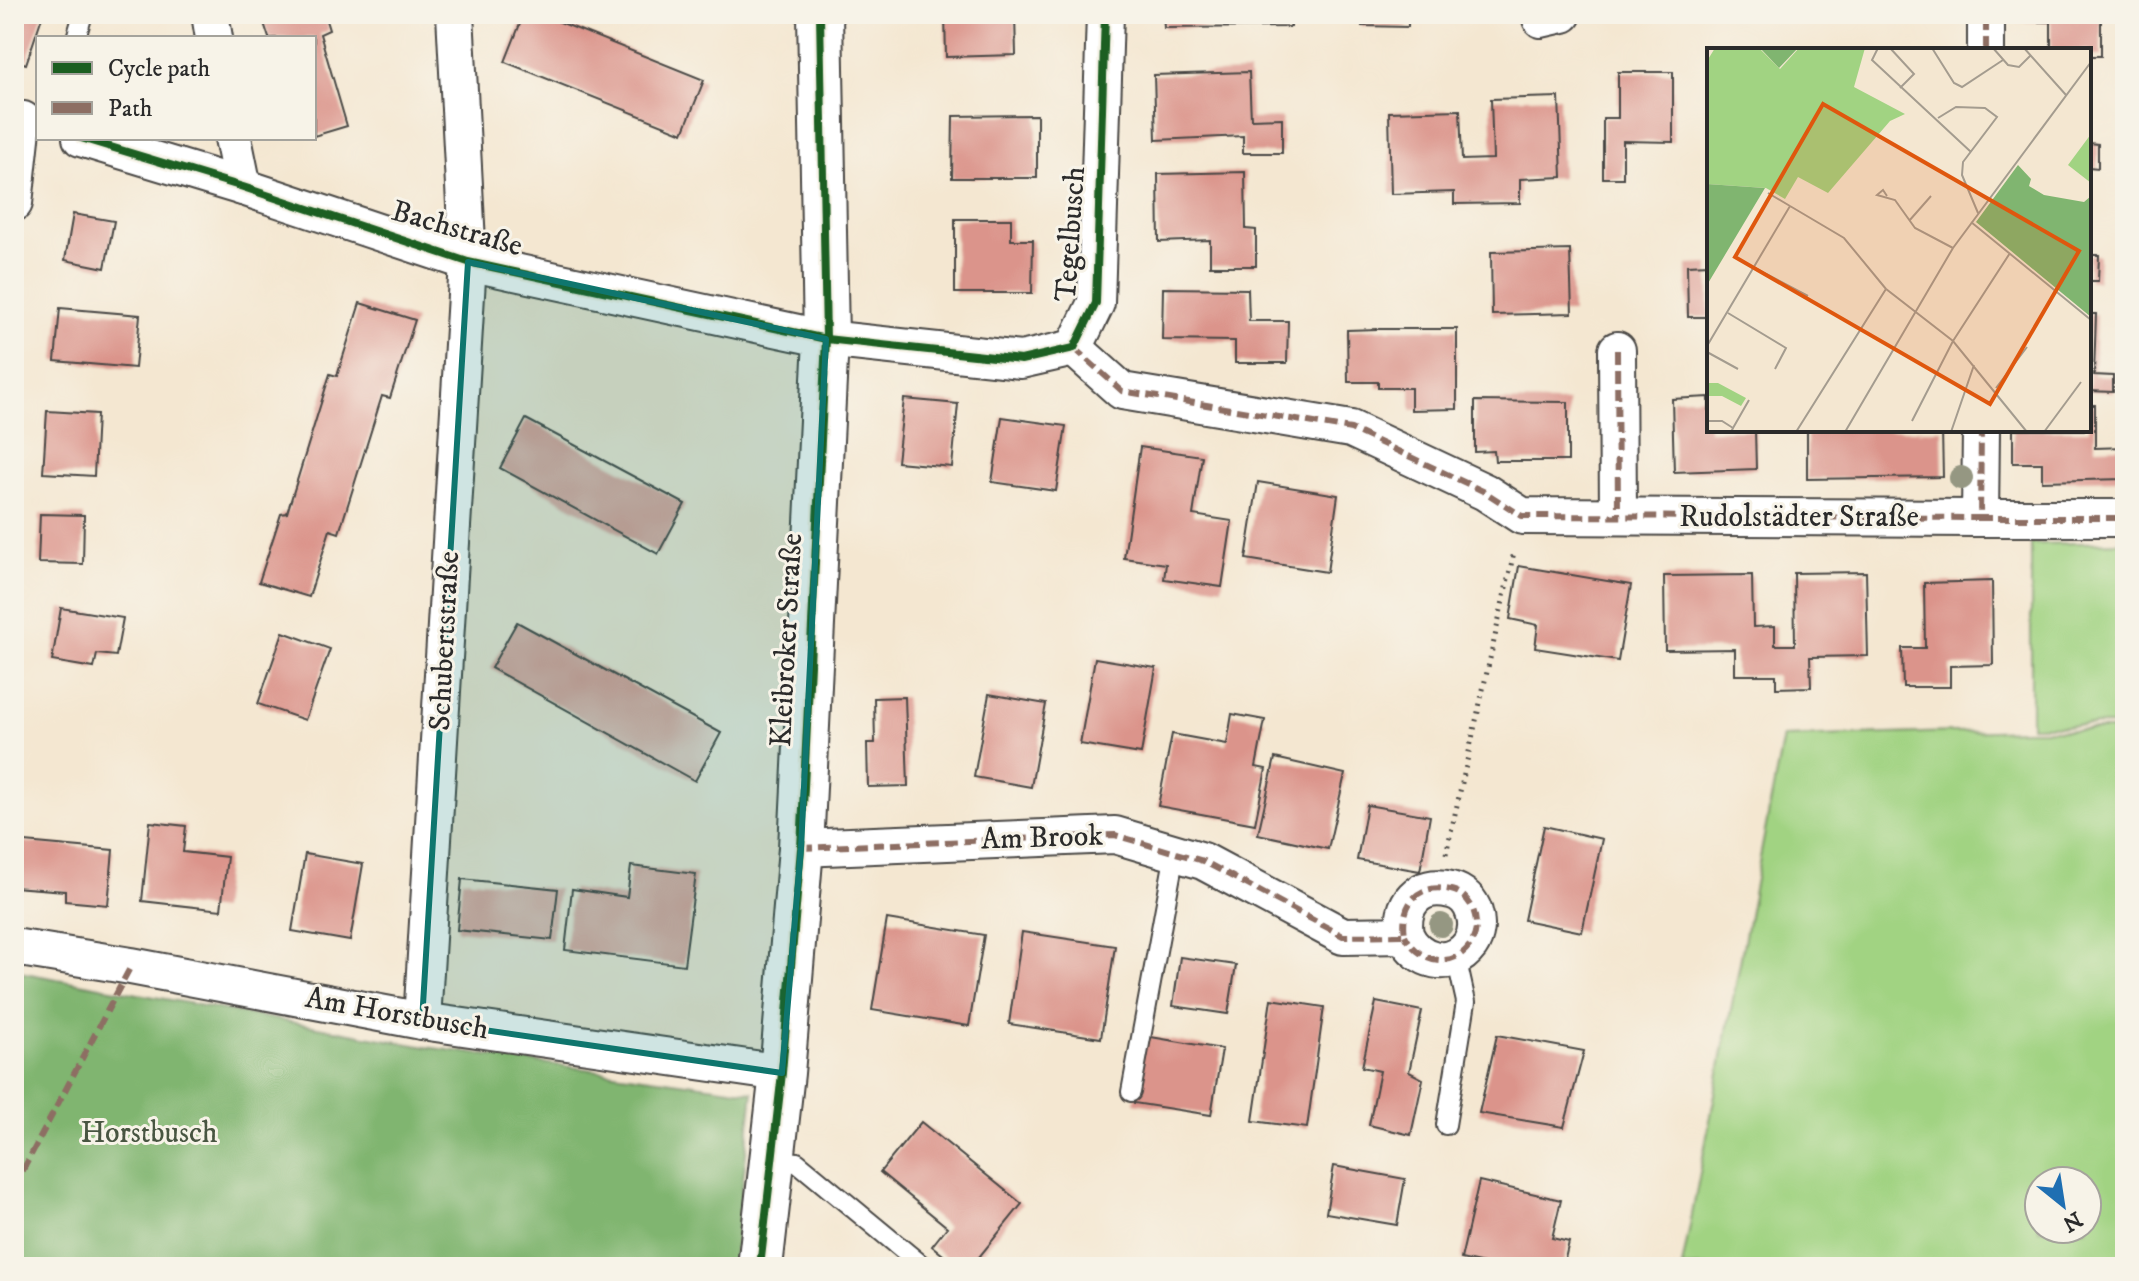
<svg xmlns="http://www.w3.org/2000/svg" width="2139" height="1281" viewBox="0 0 2139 1281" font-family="'IM FELL DW Pica',serif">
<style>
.green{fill:#a1d382;stroke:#667f56;stroke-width:2;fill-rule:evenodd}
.forest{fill:#80b570;stroke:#56704e;stroke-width:2}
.building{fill:#db948b}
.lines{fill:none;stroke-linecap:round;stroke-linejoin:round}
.service-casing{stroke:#494744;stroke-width:22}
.minor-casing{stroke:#494744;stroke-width:40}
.tertiary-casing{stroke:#494744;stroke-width:48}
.path{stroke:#494744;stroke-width:5;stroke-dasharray:2 6;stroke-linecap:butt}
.service{stroke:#fff;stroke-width:18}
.minor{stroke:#fff;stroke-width:36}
.tertiary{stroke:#fff;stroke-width:44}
.quiet{stroke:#8d6e63;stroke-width:6;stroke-dasharray:12 6;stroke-linecap:butt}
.cycleway-casing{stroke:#f7f3e8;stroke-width:13}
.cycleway{stroke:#1b5e20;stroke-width:8}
.tree{fill:#959782}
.marked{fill:#0f766e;fill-opacity:0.2;stroke:#0f766e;stroke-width:6;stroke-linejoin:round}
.labels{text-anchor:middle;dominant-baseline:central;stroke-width:6;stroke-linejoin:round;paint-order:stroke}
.street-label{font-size:30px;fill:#2b2b2b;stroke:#f7f3e8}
.park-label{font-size:30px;fill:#485541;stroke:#f7f3e8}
.inset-road{fill:none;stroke:#a49c8f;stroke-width:2}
.view{fill:#df570e;fill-opacity:0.15;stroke:#df570e;stroke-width:4}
.inset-edge{fill:none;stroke:#2b2b2b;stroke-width:4}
</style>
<rect width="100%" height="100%" fill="#f7f3e8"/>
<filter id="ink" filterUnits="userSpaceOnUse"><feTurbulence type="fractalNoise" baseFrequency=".0125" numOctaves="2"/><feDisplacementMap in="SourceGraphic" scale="16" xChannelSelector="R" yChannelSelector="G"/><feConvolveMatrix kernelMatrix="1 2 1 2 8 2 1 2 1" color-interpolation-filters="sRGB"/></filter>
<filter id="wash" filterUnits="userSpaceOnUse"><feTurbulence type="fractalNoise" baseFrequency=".006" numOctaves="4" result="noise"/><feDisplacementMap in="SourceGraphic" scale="32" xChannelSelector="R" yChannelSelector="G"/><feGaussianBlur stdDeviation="1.8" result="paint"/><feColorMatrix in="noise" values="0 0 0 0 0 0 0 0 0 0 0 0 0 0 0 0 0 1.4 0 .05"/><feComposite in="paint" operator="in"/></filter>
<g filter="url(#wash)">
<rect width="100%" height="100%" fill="#f4e7d1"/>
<g class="green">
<polygon points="2125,542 2125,725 2031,726 2031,544"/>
<path d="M2027,730H2125V1267H1682L1783,737ZM2039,1181H2087V1229H2039Z"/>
</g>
<polygon class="forest" points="14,971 426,1047 753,1092 733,1267 14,1267"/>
<g id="blocks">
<g class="building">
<polygon points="14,14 43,14 26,64 14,60"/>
<polygon points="261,14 324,14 329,30 320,34 347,126 314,136 314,38 269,38"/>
<polygon points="524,14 540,14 704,80 683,133 505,62"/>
<polygon points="945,14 1015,14 1016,55 946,57"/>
<polygon points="1163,14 1291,14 1291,27 1164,28"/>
<polygon points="1363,14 1408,14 1408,27 1362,26"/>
<polygon points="2014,14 2080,14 2080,16 2101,17 2101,56 2089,56 2089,50 2051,50 2051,22 2013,22"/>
<polygon points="1249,72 1251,119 1282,118 1282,153 1243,153 1243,136 1156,140 1154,75"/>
<polygon points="1618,72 1673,72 1673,142 1623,141 1623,178 1603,178 1603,118 1618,118"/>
<polygon points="1559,97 1562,177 1520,179 1520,203 1454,204 1454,192 1391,194 1389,112 1460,110 1462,160 1493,159 1491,99"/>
<polygon points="1037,115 1037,178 952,178 953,116"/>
<polygon points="2089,143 2098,144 2098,168 2089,167"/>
<polygon points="1245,172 1246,229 1256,230 1256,266 1210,266 1210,240 1159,242 1158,174"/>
<polygon points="73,214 114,221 105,268 65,260"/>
<polygon points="955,219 1011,219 1011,240 1033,240 1032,293 955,293"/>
<polygon points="1570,250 1572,313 1492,315 1491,252"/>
<polygon points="2089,255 2099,255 2098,281 2089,281"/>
<polygon points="1709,264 1709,317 1688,317 1687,265"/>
<polygon points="1163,288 1248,289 1249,321 1288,321 1287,363 1235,363 1235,341 1162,340"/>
<polygon points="360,303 415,320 390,398 382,396 339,533 330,530 309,597 259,582 281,514 287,513 330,374 337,376"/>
<polygon points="60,308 140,315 135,368 55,361"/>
<polygon points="2089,314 2096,314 2094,375 2113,376 2113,392 2089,391"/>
<polygon points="1378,329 1457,329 1457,409 1411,410 1411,388 1378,388 1378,382 1348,382 1347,330"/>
<polygon points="1709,397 1709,430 1755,430 1756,469 1674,472 1672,399"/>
<polygon points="904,399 958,404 952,467 897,462"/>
<polygon points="1475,401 1568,402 1568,461 1495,461 1494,451 1475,452"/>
<polygon points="2089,405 2095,405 2095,448 2125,447 2125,479 2042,481 2042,463 2013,463 2013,430 2089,430"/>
<polygon points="47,411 97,414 94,476 43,473"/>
<polygon points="1002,417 1066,426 1056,491 992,482"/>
<polygon points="526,419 685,504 658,554 500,468"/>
<polygon points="1807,430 1942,430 1943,477 1807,479"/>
<polygon points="1140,447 1202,456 1193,515 1232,521 1222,587 1164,579 1166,564 1124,558"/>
<polygon points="1258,482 1338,495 1327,572 1246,559"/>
<polygon points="40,514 84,515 83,564 38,563"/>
<polygon points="1519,566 1631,585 1618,661 1535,648 1538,625 1510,619"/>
<polygon points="1866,572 1868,656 1810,657 1811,687 1776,688 1776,675 1735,675 1735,649 1665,650 1664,576 1752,575 1753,627 1775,626 1775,645 1795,645 1794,573"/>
<polygon points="1992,581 1993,665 1950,666 1950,687 1903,687 1902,648 1925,648 1924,583"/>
<polygon points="61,608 123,618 116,656 97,654 94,668 52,661"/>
<polygon points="517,622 721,733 695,781 491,668"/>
<polygon points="283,632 330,649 305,720 258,704"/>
<polygon points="1095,658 1156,668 1141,754 1080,744"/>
<polygon points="989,694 1046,704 1031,787 974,777"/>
<polygon points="905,697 908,786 868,787 867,743 875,743 874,698"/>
<polygon points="1232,714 1265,720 1256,767 1266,769 1255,824 1158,806 1172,734 1227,744"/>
<polygon points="1275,758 1345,774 1328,849 1258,834"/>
<polygon points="1367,805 1430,816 1420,871 1357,860"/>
<polygon points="150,822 186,826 183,852 227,857 221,910 142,901"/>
<polygon points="1544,826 1602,839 1582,932 1524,920"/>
<polygon points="14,841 113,850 108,905 65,901 65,891 14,887"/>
<polygon points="305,854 363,864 350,941 292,931"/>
<polygon points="631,866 696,874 684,965 565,950 572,889 627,897"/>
<polygon points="462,879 558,889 552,940 457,930"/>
<polygon points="887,919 984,935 969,1026 872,1010"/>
<polygon points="1022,932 1115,946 1101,1038 1009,1024"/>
<polygon points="1180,957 1236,965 1228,1014 1173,1006"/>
<polygon points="1271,999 1324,1007 1307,1128 1253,1121"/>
<polygon points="1376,1002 1422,1011 1409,1072 1423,1079 1411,1135 1369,1125 1380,1071 1362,1067"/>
<polygon points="1497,1035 1584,1051 1564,1127 1479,1113"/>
<polygon points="1145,1036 1222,1049 1211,1115 1134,1103"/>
<polygon points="921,1122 1022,1204 971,1267 958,1267 932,1246 947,1227 880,1172"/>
<polygon points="1334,1166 1405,1179 1397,1225 1326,1213"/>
<polygon points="1479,1181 1561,1200 1552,1238 1569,1242 1563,1267 1498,1267 1461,1259"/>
<polygon points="1147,1261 1173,1266 1173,1267 1146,1267"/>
</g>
</g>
</g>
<g filter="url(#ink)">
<use href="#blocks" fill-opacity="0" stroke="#494744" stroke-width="2"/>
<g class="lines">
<g class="service-casing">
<g id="service">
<polyline points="76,38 83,14"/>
<polyline points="1131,1092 1175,853"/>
<polyline points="1446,1125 1466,1002 1456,957"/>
<polyline points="772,1159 797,1162 924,1267"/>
</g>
</g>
<g class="minor-casing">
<g id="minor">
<polyline points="210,14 214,38"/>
<polyline points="1541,19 1563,14"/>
<polyline points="1986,50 1986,14"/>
<polyline points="81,138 243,187 468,262 826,339 1021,360 1074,348 1096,303 1105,14"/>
<polyline points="233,138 243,187"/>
<polyline points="14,203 23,120"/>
<polyline points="1074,348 1122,391 1351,429 1485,492 1522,516 1980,518 1981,430"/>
<polyline points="1617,350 1618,515"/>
<polyline points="1980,518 2125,518"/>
<path d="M801,848L1115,835L1203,861L1343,936L1405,935C1400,904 1418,882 1451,890C1474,895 1483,926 1470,945C1451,971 1417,961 1405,935"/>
<polyline points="14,947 131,966 422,1021 782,1073"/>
<polyline points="422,1021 468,262 455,14"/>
</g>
</g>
<g class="tertiary-casing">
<polyline id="tertiary" points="760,1267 782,1073 801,848 826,339 820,14"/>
</g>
<polyline class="path" points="1446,854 1514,552"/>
<use href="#service" class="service"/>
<use href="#minor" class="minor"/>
<use href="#tertiary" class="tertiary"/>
<g class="quiet">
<polyline points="1541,19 1563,14"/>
<polyline points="1986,50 1986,14"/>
<polyline points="1074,348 1122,391 1351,429 1485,492 1522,516 1980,518 1981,430"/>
<polyline points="1617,350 1618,515"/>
<polyline points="1980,518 2125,518"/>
<path d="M801,848L1115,835L1203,861L1343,936L1405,935C1400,904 1418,882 1451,890C1474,895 1483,926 1470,945C1451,971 1417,961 1405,935"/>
<polyline points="14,1187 131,966"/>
</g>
<g class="cycleway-casing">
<g id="cycleway">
<polyline points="81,138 243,187 468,262 826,339 1021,360 1074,348 1096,303 1105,14"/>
<polyline points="760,1267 782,1073 801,848 826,339 820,14"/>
</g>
</g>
<use href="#cycleway" class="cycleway"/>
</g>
<g class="tree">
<circle cx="1961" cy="478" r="12"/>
<circle cx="1441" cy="925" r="12"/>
</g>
</g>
<path class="marked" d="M468,262L826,339L801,848L782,1073L422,1021Z"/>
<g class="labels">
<g class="street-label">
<text transform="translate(457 229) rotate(16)">Bachstraße</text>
<text transform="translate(1071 234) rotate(-86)">Tegelbusch</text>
<text x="1799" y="517">Rudolstädter Straße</text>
<text transform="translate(787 640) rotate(-87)">Kleibroker Straße</text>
<text transform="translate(445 641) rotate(-87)">Schubertstraße</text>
<text transform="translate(1042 838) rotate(-2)">Am Brook</text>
<text transform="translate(397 1014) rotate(10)">Am Horstbusch</text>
</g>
<g class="park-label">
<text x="149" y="1133">Horstbusch</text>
</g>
</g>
<g transform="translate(1707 48)">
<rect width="384" height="384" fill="#f4e7d1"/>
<path d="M8,0H52L73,21L92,0H158L147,39L198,66L183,73L121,145L91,129L78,151L59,140L0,136V13ZM384,86V135L361,117ZM0,335H11L39,350L34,358L15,348H0Z" fill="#a1d382"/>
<path d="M53,0H91L72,20ZM311,117L324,131L322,138L337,147L377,154L384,148V269L269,174ZM0,136L58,140L0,237Z" fill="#80b570"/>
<path class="inset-road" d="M171,0L165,12L264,104M183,0L207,26L193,40M225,0L247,35L255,39L296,12M286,0L301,17L312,19L324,7M317,0L359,47M231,70L249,59L278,60L290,69L256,114L255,127L271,165M61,145L83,158M180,148L176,142L170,147L188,152L208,180L246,200M202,173L224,148M264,174L384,272M46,219L101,248M21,265L79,300L68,321M0,298L83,158L137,190L179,241M0,304L31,321M289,340L320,299M0,373H15L26,380L24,384M205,373L246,293L303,205M26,380L42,352M89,384L179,241L246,293L320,384M138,384L246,200L384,14M244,384L267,317M337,384L374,334"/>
<path class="view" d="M116,56L372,203L283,356L28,209Z"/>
<rect width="384" height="384" class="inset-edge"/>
</g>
<rect width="2139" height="1281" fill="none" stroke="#f7f3e8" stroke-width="48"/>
<rect x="36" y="36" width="280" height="104" fill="#f7f3e8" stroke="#a5a39c" stroke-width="2"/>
<rect x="52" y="62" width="40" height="12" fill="#1b5e20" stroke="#a5a39c" stroke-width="2"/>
<text x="108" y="76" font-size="24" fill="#2b2b2b">Cycle path</text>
<rect x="52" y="102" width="40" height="12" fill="#8d6e63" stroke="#a5a39c" stroke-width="2"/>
<text x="108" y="116" font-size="24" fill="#2b2b2b">Path</text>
<g transform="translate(2063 1205) rotate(150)"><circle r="38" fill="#f7f3e8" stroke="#a5a39c" stroke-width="2"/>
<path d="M0-6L14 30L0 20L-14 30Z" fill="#1f6fb2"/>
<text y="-12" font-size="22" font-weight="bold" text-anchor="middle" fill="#2b2b2b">N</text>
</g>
</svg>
